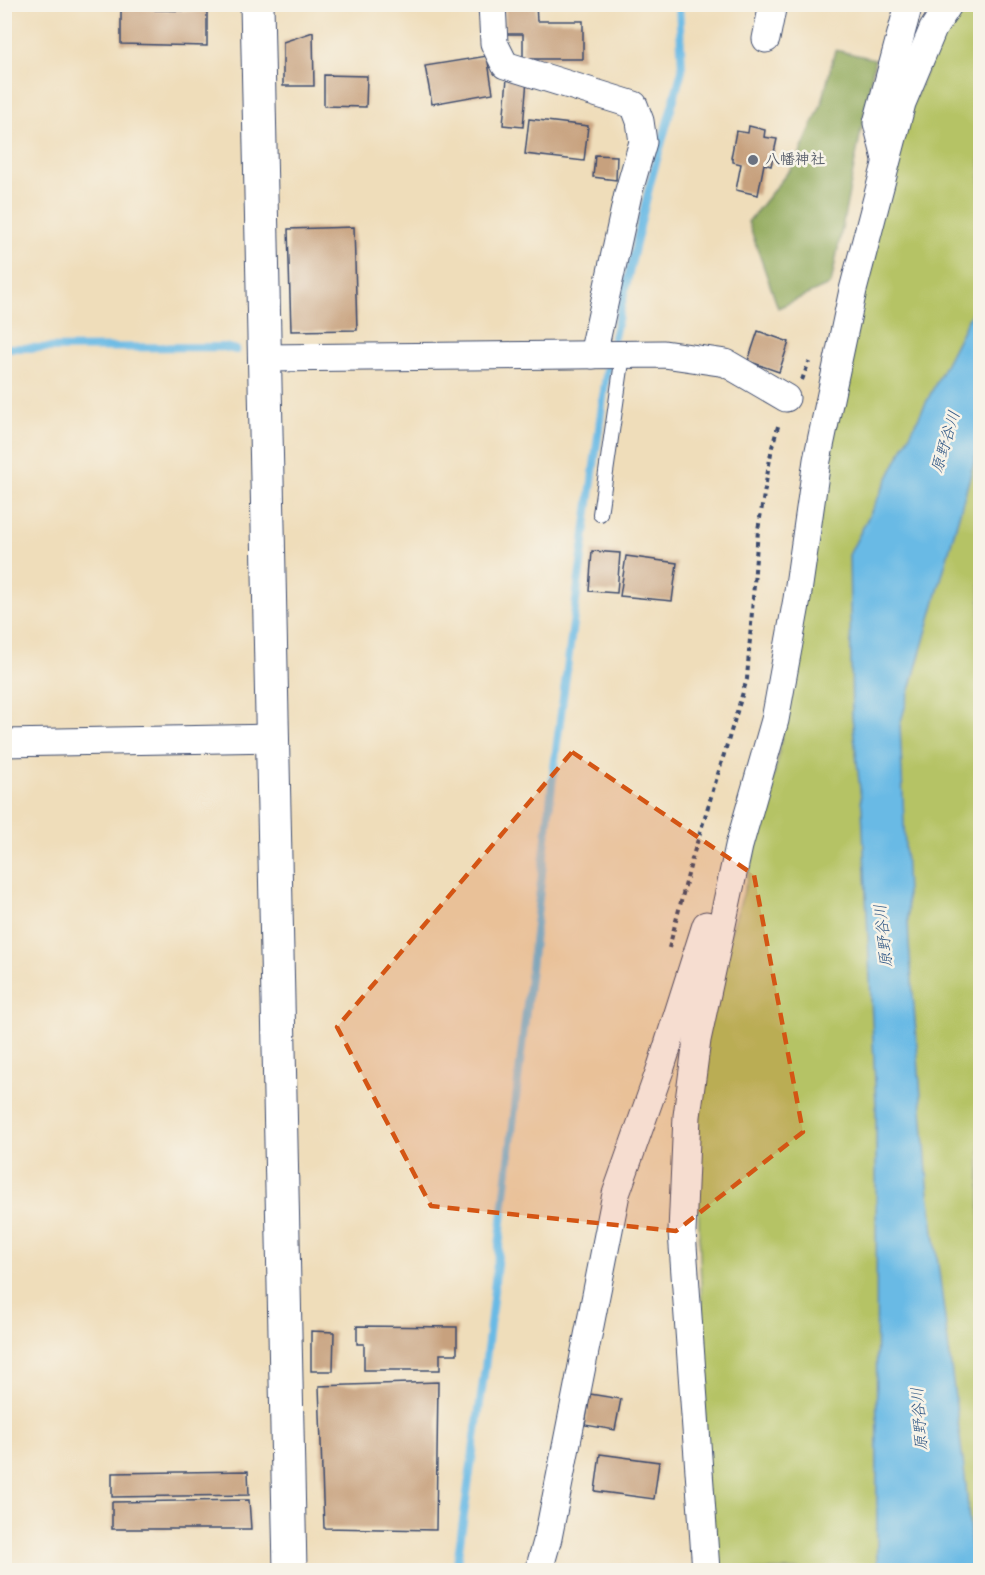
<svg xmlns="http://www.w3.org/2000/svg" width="985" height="1575" viewBox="0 0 985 1575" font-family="Kalam,'Klee One',sans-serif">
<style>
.green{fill:#b5c365;stroke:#687962;stroke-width:1.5}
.forest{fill:#90a95a;stroke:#566c5c;stroke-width:1.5}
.water{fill:#69bae5;stroke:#4274a2;stroke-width:1.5}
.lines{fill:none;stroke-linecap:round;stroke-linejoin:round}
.stream{stroke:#69bae5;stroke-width:8}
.building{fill:#c7a17e}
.lane-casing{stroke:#3b496c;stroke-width:16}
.street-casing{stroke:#3b496c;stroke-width:29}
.secondary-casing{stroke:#3b496c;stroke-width:35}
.path{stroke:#3b496c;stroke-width:4;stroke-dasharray:4.5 4.5;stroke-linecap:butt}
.lane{stroke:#fff;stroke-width:14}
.street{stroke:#fff;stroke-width:27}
.secondary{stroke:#fff;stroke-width:33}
.marked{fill:#d45514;fill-opacity:0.2;stroke:#d45514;stroke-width:4.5;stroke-dasharray:12 8;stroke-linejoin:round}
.worship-dot{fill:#6b7280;stroke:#f7f3e8;stroke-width:2}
.labels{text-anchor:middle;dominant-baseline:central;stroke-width:5;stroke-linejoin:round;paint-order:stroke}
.worship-label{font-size:15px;font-weight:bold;fill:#5b616d;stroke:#f7f3e8;text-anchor:start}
.water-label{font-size:16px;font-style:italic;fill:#325986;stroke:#f7f3e8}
</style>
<rect width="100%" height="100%" fill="#f7f3e8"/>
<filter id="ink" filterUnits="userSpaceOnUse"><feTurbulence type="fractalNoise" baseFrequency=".0167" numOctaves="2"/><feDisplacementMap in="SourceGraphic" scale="12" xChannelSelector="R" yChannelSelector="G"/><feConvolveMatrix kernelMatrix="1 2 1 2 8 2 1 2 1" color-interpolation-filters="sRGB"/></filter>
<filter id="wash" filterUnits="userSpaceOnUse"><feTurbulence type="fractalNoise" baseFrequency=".008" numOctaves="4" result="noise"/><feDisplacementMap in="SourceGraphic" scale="24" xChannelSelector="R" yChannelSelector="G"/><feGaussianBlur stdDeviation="1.35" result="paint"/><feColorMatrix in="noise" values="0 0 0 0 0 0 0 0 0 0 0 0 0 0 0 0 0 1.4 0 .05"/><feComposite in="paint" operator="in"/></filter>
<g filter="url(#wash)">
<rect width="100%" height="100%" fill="#efddba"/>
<polygon class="green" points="953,5 980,5 980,1570 705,1570 704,1370 696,1140 703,1016 743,895 778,759 824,465 883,177"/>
<polygon class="forest" points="835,50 875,59 831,284 778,308 748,222 796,162 822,103"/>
<polygon class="water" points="980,296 980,441 900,725 909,944 928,1185 966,1485 973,1570 877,1570 876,1105 862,808 852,717 849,555"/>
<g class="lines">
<g class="stream">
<polyline points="614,337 650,184 682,70 679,4"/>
<polyline points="4,348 224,347 236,350"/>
<polyline points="456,1570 485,1368 556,751 607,368"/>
</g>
</g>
<g id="blocks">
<g class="building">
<polygon points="121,4 155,4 155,10 207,11 207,46 121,44"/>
<polygon points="505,4 536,4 537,21 583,21 583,59 523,59 523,34 505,34"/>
<polygon points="313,32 314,86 283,86 283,42"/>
<polygon points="487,56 493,93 432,104 425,66"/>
<polygon points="324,75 367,76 366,107 324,106"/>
<polygon points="507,78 527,80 523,127 503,125"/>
<polygon points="529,119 588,126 584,161 525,154"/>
<polygon points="749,126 765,130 764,137 777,139 771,166 764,164 758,195 736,190 741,164 733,162 733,159 731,158 736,131 748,133"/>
<polygon points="595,155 617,156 616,180 593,177"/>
<polygon points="354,227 357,330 291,331 288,229"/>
<polygon points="758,331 789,342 779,372 748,361"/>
<polygon points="592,551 620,553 617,593 589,591"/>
<polygon points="626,556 677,563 672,601 620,596"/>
<polygon points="357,1326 457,1327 457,1354 440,1354 440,1370 364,1370 364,1344 357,1344"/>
<polygon points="311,1331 334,1332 333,1371 311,1371"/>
<polygon points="438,1382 436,1530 324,1528 319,1386"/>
<polygon points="590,1394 621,1399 615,1430 585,1425"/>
<polygon points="600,1454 659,1462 654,1499 595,1491"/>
<polygon points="248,1471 249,1495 112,1497 112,1473"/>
<polygon points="249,1500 251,1529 112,1529 112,1502"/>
</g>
</g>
</g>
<g filter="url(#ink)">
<use href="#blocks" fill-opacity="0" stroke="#3b496c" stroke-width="1.5"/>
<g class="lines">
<g class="lane-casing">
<polyline id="lane" points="600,514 623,355"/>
</g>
<g class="street-casing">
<g id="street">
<polyline points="492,4 494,43 505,65 634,105 640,121 643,142 628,194 593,355"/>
<polyline points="766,39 773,4"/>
<polyline points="886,159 877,123 909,4"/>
<polyline points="264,358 664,354 726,363 786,398"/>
<polyline points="4,743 272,738"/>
<polyline points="539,1570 548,1538 616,1194 661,1067 706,925"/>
<polyline points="706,1570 682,1232 687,1116 697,1040 739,846 775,720 797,599 817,460 853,290 902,103 933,29 949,4"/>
</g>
</g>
<g class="secondary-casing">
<polyline id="secondary" points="257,4 290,1570"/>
</g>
<g class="path">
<polyline points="802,380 809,362"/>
<polyline points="669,948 692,859 747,679 758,530 772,447 779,423"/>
</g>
<use href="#lane" class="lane"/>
<use href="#street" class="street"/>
<use href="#secondary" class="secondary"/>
</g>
</g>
<path class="marked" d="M572,752L754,875L803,1132L676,1231L431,1206L337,1027Z"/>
<circle class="worship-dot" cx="753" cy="160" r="6"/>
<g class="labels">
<g class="worship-label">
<text x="765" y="160">八幡神社</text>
</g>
<g class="water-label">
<text transform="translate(946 442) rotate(-73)">原野谷川</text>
<text transform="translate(884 936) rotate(-96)">原野谷川</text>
<text transform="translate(920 1419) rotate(-94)">原野谷川</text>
</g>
</g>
<rect width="985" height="1575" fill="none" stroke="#f7f3e8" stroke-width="24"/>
</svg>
